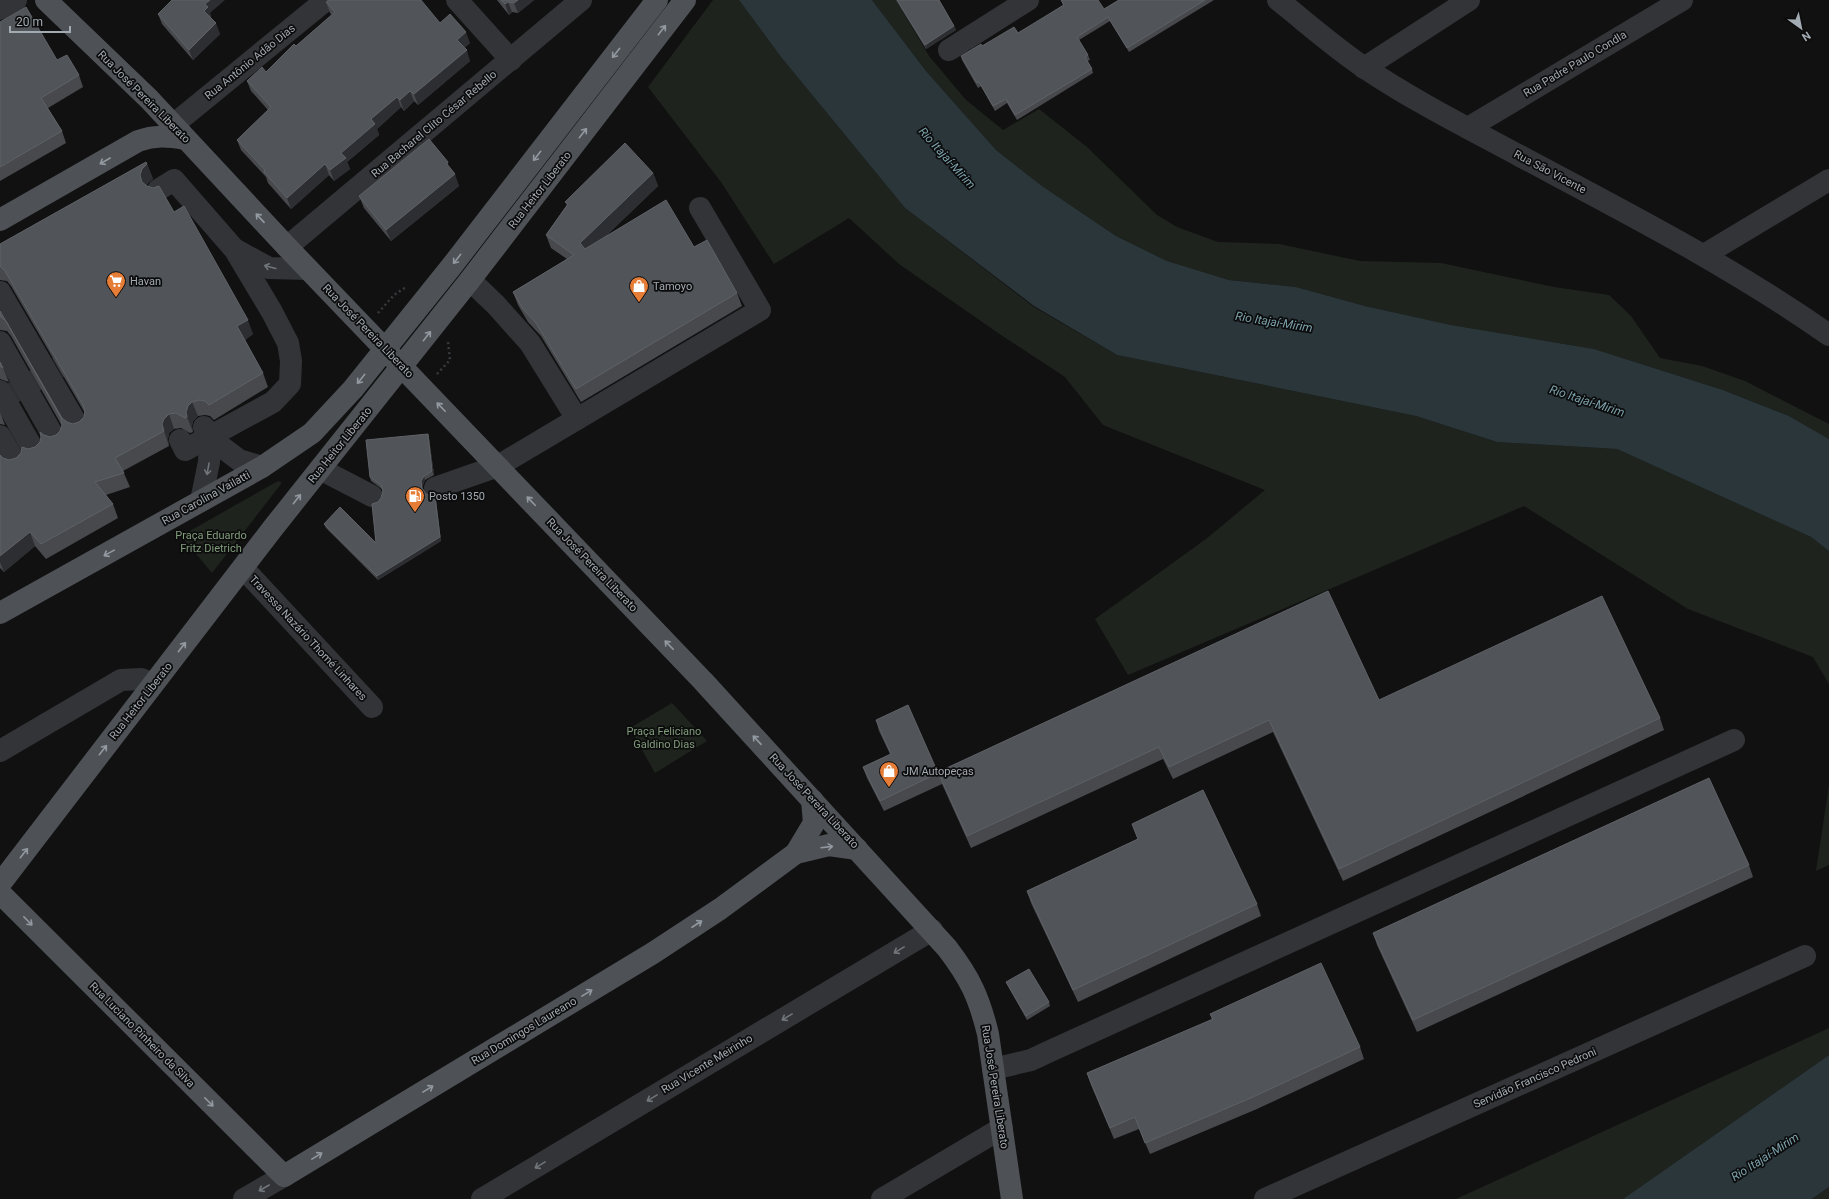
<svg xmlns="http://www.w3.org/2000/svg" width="1829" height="1199" viewBox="0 0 1829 1199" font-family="Roboto,sans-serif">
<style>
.green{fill:#1e241d}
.water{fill:#2b363a}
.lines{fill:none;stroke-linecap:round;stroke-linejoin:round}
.minor-tunnel{stroke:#2e3032;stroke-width:22;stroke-dasharray:22 11;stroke-linecap:butt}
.path{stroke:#383b3e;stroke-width:2.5;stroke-dasharray:2 3;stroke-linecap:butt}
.minor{stroke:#323437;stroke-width:22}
.major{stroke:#4e5256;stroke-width:22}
.wall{fill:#47494d}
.shaded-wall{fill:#2d2e31}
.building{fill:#515458;stroke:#5e6266}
.oneway{stroke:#9299a0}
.oneway2{stroke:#70757b}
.labels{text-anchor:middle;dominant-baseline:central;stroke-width:3.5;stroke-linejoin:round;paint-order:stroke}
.street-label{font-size:11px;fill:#a3abb2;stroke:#0c0c0d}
.poi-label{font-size:11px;fill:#a3abb2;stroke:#0c0c0d;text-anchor:start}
.park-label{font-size:11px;fill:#819c7b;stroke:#0c0c0d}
.water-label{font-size:12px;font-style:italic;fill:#7ba1ab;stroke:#0c0c0d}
</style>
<rect width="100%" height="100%" fill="#111112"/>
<g class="green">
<polygon points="713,0 739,0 781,57 905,208 1034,307 1117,355 1416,416 1497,442 1617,449 1811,537 1829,551 1829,691 1829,684 1813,657 1688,609 1524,506 1128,675 1095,619 1206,539 1265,490 1103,425 1065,377 998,333 899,264 849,218 774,264 721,182 648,87"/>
<polygon points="872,0 896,0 929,56 966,100 1003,130 1039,109 1087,147 1157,215 1177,227 1218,242 1279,244 1360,261 1441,263 1554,287 1609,295 1631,316 1660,358 1702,366 1745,381 1829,424 1829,439 1789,416 1723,390 1594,349 1451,325 1365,306 1296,287 1229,280 1167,261 1116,236 1042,186 996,150 926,71"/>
<polygon points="278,481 281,482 281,484 212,573 181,536"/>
<polygon points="672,703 707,741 655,773 630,728"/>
<polygon points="1829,785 1829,865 1816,871"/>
<polygon points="1829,1028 1829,1055 1623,1199 1456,1199"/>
<polygon points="1829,1187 1829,1199 1812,1199"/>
</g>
<g class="water">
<polygon points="739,0 872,0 926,71 996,150 1042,186 1116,236 1167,261 1229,280 1296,287 1365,306 1451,325 1594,349 1723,390 1789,416 1829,439 1829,551 1811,537 1617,449 1497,442 1416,416 1117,355 1034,306 905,208 781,57"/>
<polygon points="1829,1055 1829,1187 1812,1199 1623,1199"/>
</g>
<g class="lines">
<polyline class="minor-tunnel" points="0,400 84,353"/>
<g class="path">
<polyline points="378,313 394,295 406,287"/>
<polyline points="437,374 450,360 448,342"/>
</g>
<g class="minor">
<polyline points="457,0 511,60"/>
<path d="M1278,0C1307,23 1335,48 1365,68C1414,101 1468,128 1520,156C1625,212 1731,266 1829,335"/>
<polyline points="0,9 16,0"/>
<polyline points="949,50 1028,0"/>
<polyline points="1364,68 1469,0"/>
<polyline points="173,125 326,0"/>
<polyline points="1468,128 1682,0"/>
<polyline points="158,190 174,180 235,250 272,312 288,343 291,361 290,384 273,402 185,450 180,440"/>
<polyline points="287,247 581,0"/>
<polyline points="236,250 269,268 308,269"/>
<polyline points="1704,255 1829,180"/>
<polyline points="0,292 78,426"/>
<polyline points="0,342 55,439"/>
<polyline points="0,391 34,451"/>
<polyline points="577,419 760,310 700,208"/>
<polyline points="204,427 210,438 239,460 262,467"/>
<polyline points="0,436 15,462"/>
<polyline points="320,469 372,496"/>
<polyline points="435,488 498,466 577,419 530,343 496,305 470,280"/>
<polyline points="201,501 209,462 210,438"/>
<polyline points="243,568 372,707"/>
<polyline points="0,751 121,680 141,679 153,684"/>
<polyline points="993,1069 1031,1060 1048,1052 1734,740"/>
<polyline points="244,1199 284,1176"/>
<polyline points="482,1199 932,930"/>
<polyline points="882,1199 1002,1128"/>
<polyline points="1265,1199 1805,956"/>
</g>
<g class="major">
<path d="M46,0L149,99L287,247L703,681L947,948C970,978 979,997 988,1034L1012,1199"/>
<path d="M0,220L138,141C155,135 168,136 185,139"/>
<polyline points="0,613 262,467 312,433 353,389 451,267 657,0"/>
<polyline points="796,853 814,823 812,800"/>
<polyline points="0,884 273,528 470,280 685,0"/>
<polyline points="0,893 284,1176 653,953 720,909 796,853 829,845 857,849"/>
</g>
</g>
<g class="wall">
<polygon points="497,0 534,0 518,13 512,12 509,15"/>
<polygon points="896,0 939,0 956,30 926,49"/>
<polygon points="1061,0 1104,9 1119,0 1214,0 1129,52 1110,21 1079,40 1088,55 1090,60 1087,61 1092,69 1093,73 1017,120 1007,103 995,111 981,86 978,88 962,60 961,56 982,46 1018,33 1063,5"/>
<polygon points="326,2 440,23 470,43 464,48 470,61 418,105 414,101 404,111 401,107 377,129 379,135 347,162 350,169 334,181 329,175 291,209 268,183 266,177 241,150 237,140 268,110 251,91 247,81 266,72 332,15 330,13"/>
<polygon points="210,13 211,17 211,18 220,34 193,60 162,24 158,14"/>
<polygon points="0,22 79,75 83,87 48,108 62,131 66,143 0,181"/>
<polygon points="147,164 153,179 147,184 147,186 174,212 253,334 245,340 263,373 268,387 214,420 210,416 205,415 198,416 193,421 192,426 193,432 190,433 181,428 174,429 169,433 168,439 169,446 123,471 130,487 106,495 113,504 118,518 46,559 35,546 4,572 0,568 0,455 3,458 9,460 16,458 28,449 35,447 40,442 44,435 50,437 56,435 60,431 62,426 11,336 7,331 0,330 0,311 62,418 67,422 73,424 79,422 84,417 85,413 11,286 7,281 0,280 0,244"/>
<polygon points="450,168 459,186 391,241 364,208 359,196"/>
<polygon points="653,173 658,186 607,235 694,247 737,293 742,306 581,402 541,336 528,322 518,305 513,292 567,259 551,248 546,235 567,205 565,202"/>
<polygon points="0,362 3,368 9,382 0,379"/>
<polygon points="0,412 5,425 0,424"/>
<polygon points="428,434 429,438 434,475 425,480 423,485 423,490 426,494 436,500 441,541 378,580 326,528 324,524 376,543 378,502 381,498 383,491 382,489 371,481 370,477"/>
<polygon points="1379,700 1660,718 1664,730 1343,881 1273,732 1173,779 1163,759 971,848 942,784 884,811 867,778 863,767 890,754 879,731 876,720 938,773"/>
<polygon points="1132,824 1257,904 1261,916 1078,1002 1031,903 1027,891 1138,839"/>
<polygon points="1749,865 1753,877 1417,1032 1377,945 1373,933"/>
<polygon points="1006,982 1049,1002 1050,1006 1027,1020 1008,986"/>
<polygon points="1210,1014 1360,1047 1364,1059 1257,1109 1150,1154 1139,1129 1114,1139 1091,1085 1087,1073 1212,1020"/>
</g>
<g class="shaded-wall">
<polygon points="210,0 225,0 210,13 211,17 207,21 204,11 205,4"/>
<polygon points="518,0 534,0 518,13 514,3"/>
<polygon points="508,2 512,12 509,15 505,4"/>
<polygon points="216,23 220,34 193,60 189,50"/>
<polygon points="954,26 956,30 926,49 925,45"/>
<polygon points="466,32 470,43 461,50 457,40"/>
<polygon points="467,50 470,61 418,105 414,94"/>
<polygon points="410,91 414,101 404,111 400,100"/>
<polygon points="397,97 401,107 377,129 379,135 347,162 350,169 334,181 330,170 341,153 371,119"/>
<polygon points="147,164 153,179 147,184 146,190 142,182 140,175 142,169"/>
<polygon points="325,164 329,175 291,209 287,198"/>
<polygon points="653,173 658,186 585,256 580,243"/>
<polygon points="455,174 459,186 391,241 386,230"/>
<polygon points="248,320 253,334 243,341 237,326"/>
<polygon points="192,402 198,416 193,421 192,426 193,432 187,417 186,412 188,406"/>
<polygon points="169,414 174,429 169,433 168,439 169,446 164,431 162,424 164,419"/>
<polygon points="428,434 429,438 434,475 432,471"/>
<polygon points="424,476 425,480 423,485 423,492 422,488 421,481"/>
<polygon points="435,496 436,500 441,541 378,580 377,576"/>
<polygon points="30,532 35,546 4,572 0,562 0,556"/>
</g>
<g class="building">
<polygon points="172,0 210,0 205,4 208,7 204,11 216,23 189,50 158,14"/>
<polygon points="329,0 421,0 440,23 450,14 466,32 457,40 467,50 414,94 410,91 400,100 397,97 371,119 375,124 341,153 346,158 330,170 325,164 287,198 264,172 265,170 237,140 271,107 247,81 262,67 266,72 294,44 296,46 335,12 326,2"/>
<polygon points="501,0 518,0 514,3 508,2 505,4"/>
<polygon points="897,0 939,0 954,26 925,45"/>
<polygon points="1061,0 1098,0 1104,9 1119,0 1205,0 1127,48 1108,17 1077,37 1088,55 1085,57 1092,69 1015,115 1006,99 993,106 979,82 977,83 961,56 981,44 982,46 1014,27 1018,33 1064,5"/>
<polygon points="26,7 57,60 67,55 79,75 41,98 62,131 0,167 0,22"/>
<polygon points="429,139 448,162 447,164 455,174 386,230 359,196"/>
<polygon points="625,143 653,173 580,243 585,249 666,200 694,247 707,240 737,293 576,389 536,323 523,309 513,292 574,255 546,235 568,204 565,202"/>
<polygon points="146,162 147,164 142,169 140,175 142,182 147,186 153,188 159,186 174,212 184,206 248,320 237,326 263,373 209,405 205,401 199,400 192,402 188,406 186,412 187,417 185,418 176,413 169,414 164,419 162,424 164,431 115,458 124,473 95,482 113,504 41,544 30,532 0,556 0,455 3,458 9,460 16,458 21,453 22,447 28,449 35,447 40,442 41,437 40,432 44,435 50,437 56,435 60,431 62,425 61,418 6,321 1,317 0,316 0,311 62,418 67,422 73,424 79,422 84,417 85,411 83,405 5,271 0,266 0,244"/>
<polygon points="0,362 3,368 0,366"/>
<polygon points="428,434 432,471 424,476 421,481 422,488 426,494 435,496 440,537 377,576 324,524 340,507 376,543 372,504 378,502 381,498 383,491 381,485 370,477 366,440"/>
<polygon points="1328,591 1379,700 1602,596 1660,718 1339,869 1269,720 1169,767 1159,747 967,836 938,772"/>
<polygon points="908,705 938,773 880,801 863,767 891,754 876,720"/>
<polygon points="1709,778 1749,865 1413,1020 1373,933"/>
<polygon points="1203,790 1257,904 1073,990 1027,891 1138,839 1132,824"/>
<polygon points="1321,963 1360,1047 1253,1097 1145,1143 1135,1117 1110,1128 1087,1073 1213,1019 1210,1014"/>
<polygon points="1029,969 1049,1002 1026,1016 1006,982"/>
</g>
<defs><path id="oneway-shaft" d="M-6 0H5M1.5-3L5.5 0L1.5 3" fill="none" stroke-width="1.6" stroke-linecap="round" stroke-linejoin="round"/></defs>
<g class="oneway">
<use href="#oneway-shaft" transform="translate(662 30) rotate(-52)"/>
<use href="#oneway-shaft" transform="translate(616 53) rotate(128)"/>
<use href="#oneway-shaft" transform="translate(583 133) rotate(-52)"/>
<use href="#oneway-shaft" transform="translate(537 156) rotate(128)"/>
<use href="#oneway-shaft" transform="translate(105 161) rotate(150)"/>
<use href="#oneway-shaft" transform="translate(260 218) rotate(-133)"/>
<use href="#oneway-shaft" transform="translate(457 259) rotate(128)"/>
<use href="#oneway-shaft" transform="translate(427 336) rotate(-52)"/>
<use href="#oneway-shaft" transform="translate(361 379) rotate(129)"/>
<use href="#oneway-shaft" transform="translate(441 407) rotate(-134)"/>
<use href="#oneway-shaft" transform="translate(297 499) rotate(-52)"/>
<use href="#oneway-shaft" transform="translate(531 501) rotate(-134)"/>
<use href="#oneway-shaft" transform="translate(109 553) rotate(151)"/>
<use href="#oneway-shaft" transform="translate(669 645) rotate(-134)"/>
<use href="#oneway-shaft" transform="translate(182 647) rotate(-52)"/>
<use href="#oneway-shaft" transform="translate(757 740) rotate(-133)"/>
<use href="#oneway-shaft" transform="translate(103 750) rotate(-52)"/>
<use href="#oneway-shaft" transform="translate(827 847) rotate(-7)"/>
<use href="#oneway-shaft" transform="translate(24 853) rotate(-52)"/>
<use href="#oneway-shaft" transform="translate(28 921) rotate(45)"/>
<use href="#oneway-shaft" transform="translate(697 924) rotate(-33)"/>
<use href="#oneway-shaft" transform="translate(587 993) rotate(-31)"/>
<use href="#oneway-shaft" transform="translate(428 1089) rotate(-31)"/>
<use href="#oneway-shaft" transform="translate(209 1102) rotate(45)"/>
<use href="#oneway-shaft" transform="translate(317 1156) rotate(-31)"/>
</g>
<g class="oneway2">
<use href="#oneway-shaft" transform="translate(270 267) rotate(-165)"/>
<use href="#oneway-shaft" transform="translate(208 469) rotate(100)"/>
<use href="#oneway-shaft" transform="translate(899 950) rotate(149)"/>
<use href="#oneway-shaft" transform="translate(787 1017) rotate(149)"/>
<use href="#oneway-shaft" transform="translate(652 1098) rotate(149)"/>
<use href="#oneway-shaft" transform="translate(540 1165) rotate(149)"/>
<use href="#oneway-shaft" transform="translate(264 1188) rotate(150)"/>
</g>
<defs>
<g id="supermarket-pin" transform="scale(1)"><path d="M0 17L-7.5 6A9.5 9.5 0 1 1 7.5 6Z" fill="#e57d36" stroke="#0c0c0d"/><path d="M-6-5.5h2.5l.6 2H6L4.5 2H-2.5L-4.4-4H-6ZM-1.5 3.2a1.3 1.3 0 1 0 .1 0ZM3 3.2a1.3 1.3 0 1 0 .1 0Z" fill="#fff"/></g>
<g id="shop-pin" transform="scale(1)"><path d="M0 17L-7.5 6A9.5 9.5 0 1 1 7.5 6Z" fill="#e57d36" stroke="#0c0c0d"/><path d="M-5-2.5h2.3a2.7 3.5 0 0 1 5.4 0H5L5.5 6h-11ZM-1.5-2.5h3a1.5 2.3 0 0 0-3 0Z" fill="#fff"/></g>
<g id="fuel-pin" transform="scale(1)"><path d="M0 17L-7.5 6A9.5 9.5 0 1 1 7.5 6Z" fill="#e57d36" stroke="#0c0c0d"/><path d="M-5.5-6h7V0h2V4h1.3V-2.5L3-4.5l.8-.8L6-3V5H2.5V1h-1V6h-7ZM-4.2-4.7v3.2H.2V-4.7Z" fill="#fff"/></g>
</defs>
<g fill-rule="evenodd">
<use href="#supermarket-pin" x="116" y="281"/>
<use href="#shop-pin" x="639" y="286"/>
<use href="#fuel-pin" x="415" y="496"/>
<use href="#shop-pin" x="889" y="771"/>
</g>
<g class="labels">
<g class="street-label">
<text transform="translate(250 62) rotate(-39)">Rua Antônio Adão Dias</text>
<text transform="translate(1575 64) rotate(-31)">Rua Padre Paulo Condla</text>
<text transform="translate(144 97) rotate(45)">Rua José Pereira Liberato</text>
<text transform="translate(434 124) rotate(-40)">Rua Bacharel Clito César Rebello</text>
<text transform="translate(1550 172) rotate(28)">Rua São Vicente</text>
<text transform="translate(540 190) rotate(-52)">Rua Heitor Liberato</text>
<text transform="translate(368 331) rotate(46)">Rua José Pereira Liberato</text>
<text transform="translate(340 445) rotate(-51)">Rua Heitor Liberato</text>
<text transform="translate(206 498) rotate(-29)">Rua Carolina Vailatti</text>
<text transform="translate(592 565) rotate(46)">Rua José Pereira Liberato</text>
<text transform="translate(308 638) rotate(47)">Travessa Nazário Thomé Linhares</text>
<text transform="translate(141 701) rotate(-52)">Rua Heitor Liberato</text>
<text transform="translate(814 801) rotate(47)">Rua José Pereira Liberato</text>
<text transform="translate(524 1031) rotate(-31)">Rua Domingos Laureano</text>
<text transform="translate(142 1035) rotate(45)">Rua Luciano Pinheiro da Silva</text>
<text transform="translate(707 1064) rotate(-31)">Rua Vicente Meirinho</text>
<text transform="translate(1535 1078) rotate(-24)">Servidão Francisco Pedroni</text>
<text transform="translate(995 1087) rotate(81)">Rua José Pereira Liberato</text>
</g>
<g class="poi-label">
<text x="130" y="281">Havan</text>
<text x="653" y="286">Tamoyo</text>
<text x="429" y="496">Posto 1350</text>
<text x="903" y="771">JM Autopeças</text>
</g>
<g class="park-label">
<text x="211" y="535">Praça Eduardo<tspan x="211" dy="13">Fritz Dietrich</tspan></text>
<text x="664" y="731">Praça Feliciano<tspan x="664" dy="13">Galdino Dias</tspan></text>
</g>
<g class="water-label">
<text transform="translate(947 158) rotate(48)">Rio Itajaí-Mirim</text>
<text transform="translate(1274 322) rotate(9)">Rio Itajaí-Mirim</text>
<text transform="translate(1587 401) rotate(18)">Rio Itajaí-Mirim</text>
<text transform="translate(1765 1157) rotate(-33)">Rio Itajaí-Mirim</text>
</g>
</g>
<g transform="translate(1801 28) rotate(147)" stroke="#0c0c0d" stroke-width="3" paint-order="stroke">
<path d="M0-3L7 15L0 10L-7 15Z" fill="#a3abb2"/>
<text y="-6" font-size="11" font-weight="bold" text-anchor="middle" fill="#a3abb2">N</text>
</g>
<path d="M10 26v6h60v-6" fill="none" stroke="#a3abb2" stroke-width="2"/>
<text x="16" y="26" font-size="12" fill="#a3abb2" stroke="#0c0c0d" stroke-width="3" paint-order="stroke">20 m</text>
</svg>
